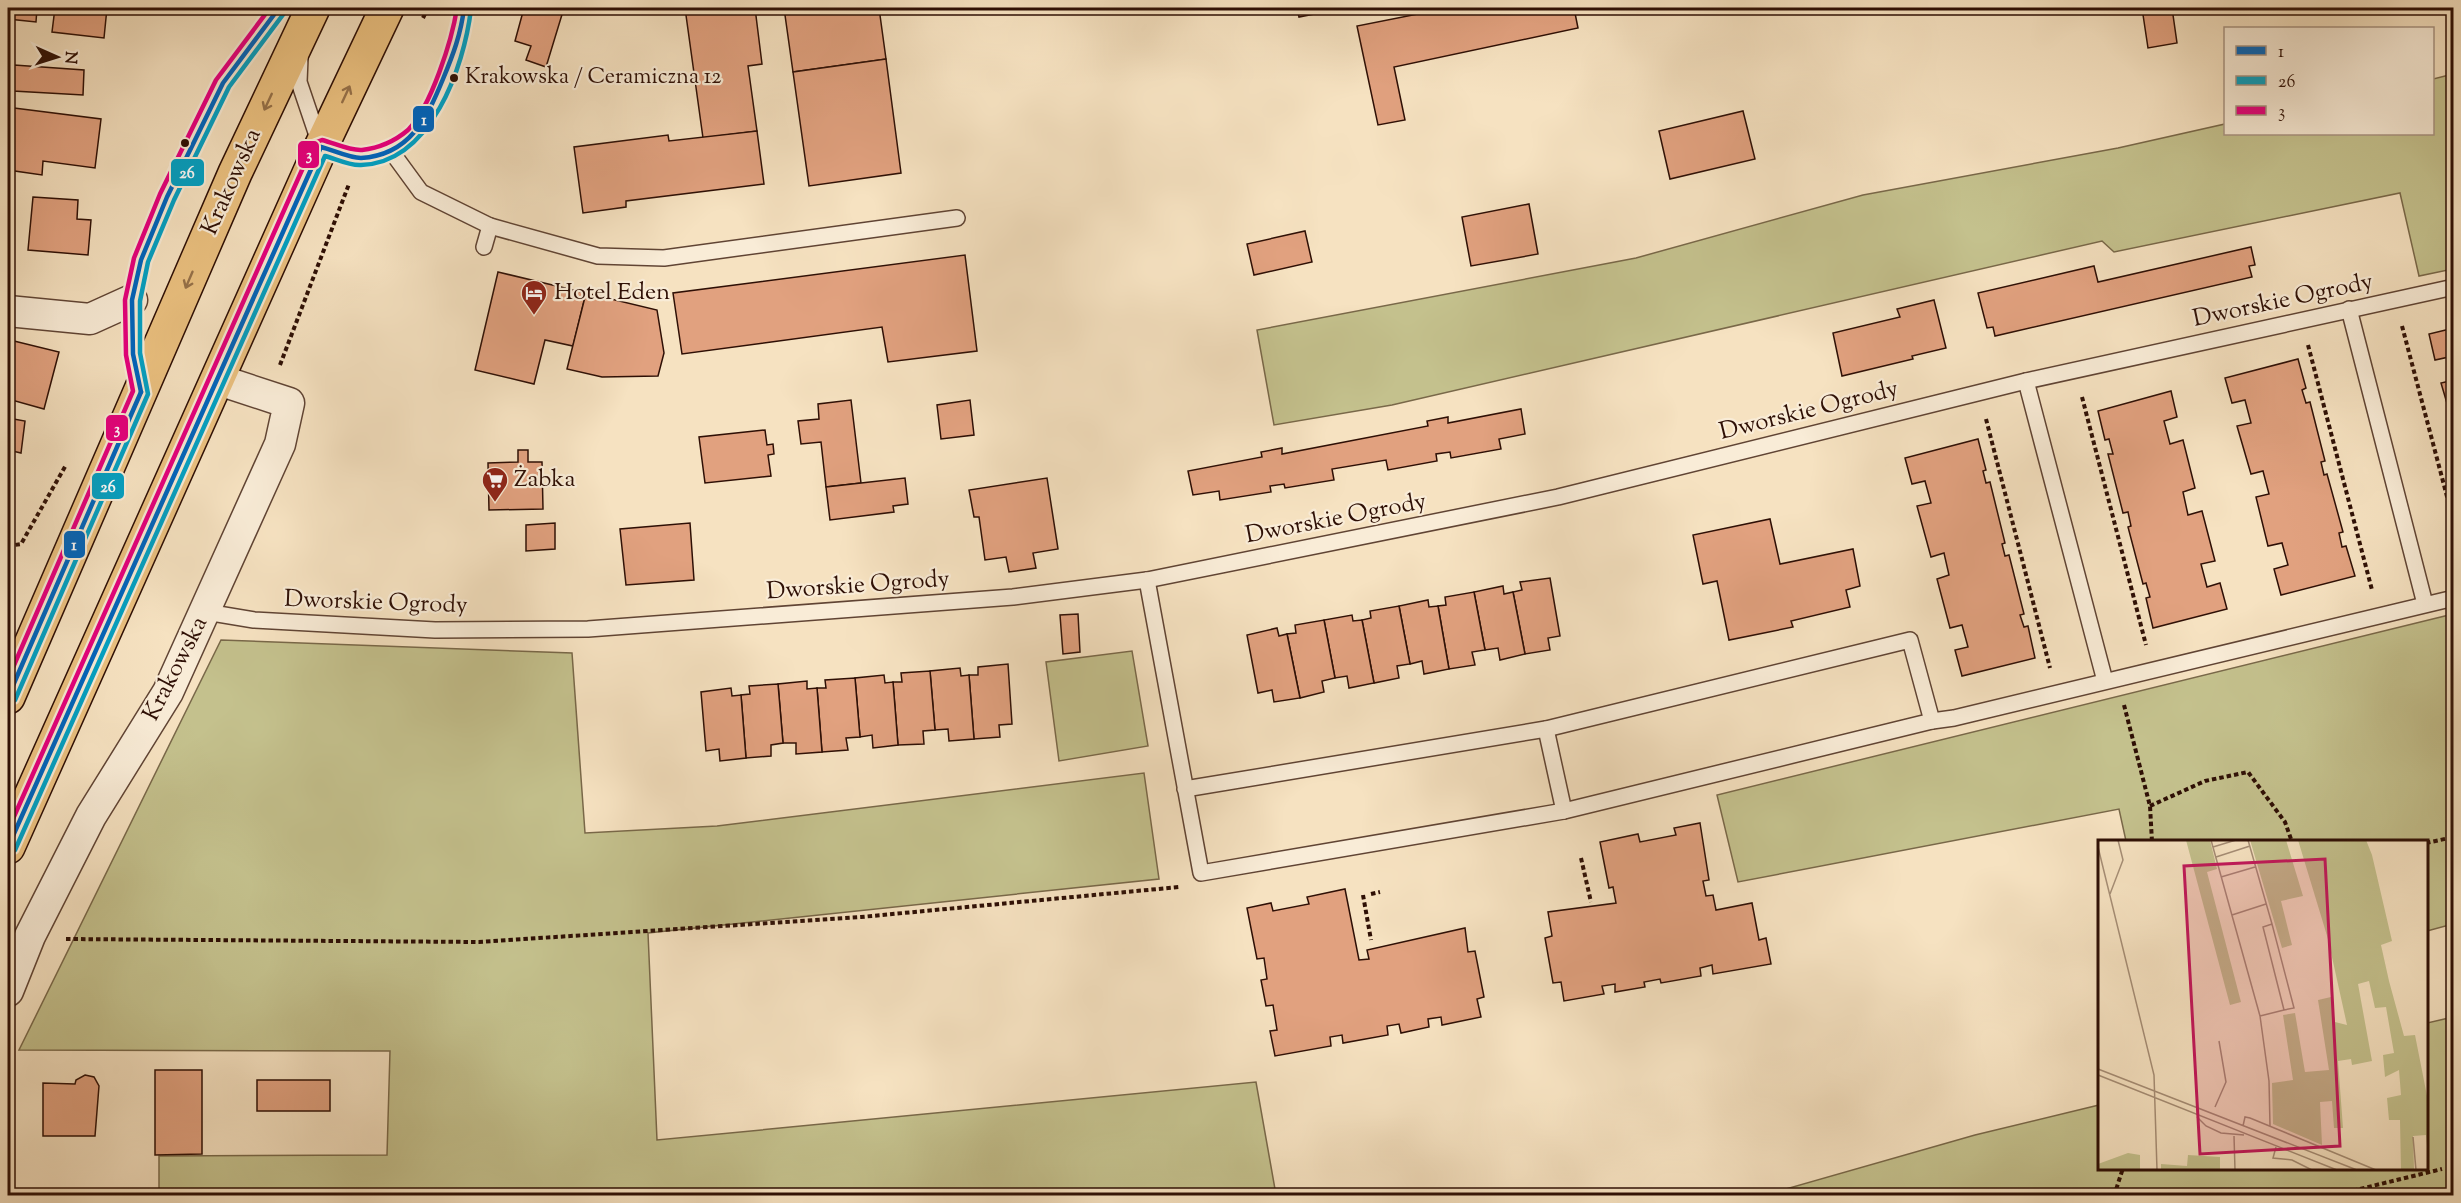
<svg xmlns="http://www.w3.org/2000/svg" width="2461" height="1203" viewBox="0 0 2461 1203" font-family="'Sorts Mill Goudy',serif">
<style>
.green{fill:#c4c18d;stroke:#796849;stroke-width:1.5}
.building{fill:#e1a17f;stroke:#2e0f05;stroke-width:1.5}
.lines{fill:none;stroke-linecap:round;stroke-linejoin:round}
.service-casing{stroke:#604434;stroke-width:18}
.minor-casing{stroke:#604434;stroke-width:33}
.primary-casing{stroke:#2e0f05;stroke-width:36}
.path{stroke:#2e0f05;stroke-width:4;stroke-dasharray:4.5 3;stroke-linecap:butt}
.service{stroke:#f9ecd7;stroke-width:15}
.minor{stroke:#f9ecd7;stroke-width:30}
.primary{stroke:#ebc180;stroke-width:33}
.bus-1-casing{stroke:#f9ecd7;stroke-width:9}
.bus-2-casing{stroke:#f9ecd7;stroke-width:9}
.bus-3-casing{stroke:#f9ecd7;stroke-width:9}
.bus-1{stroke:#0065bd;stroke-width:4.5}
.bus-2{stroke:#02a1c4;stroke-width:4.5}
.bus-3{stroke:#e5007d;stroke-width:4.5}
.oneway{stroke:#967149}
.bus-dot{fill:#2e0f05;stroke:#f9ecd7;stroke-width:2}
.labels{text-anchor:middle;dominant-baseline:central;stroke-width:4.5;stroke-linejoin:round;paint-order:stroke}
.bus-label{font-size:22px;fill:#2e0f05;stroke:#f9ecd7;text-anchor:start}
.street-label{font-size:24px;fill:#2e0f05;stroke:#f9ecd7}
.poi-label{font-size:24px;fill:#2e0f05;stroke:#f9ecd7;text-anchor:start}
.inset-road{fill:none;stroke:#a68e76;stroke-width:1.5}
.view{fill:#c2185b;fill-opacity:0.15;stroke:#c2185b;stroke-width:3}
.inset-edge{fill:none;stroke:#2e0f05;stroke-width:3}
.line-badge{stroke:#f9ecd7;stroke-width:2}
.badge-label{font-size:16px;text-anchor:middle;font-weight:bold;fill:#fff}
</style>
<rect width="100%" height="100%" fill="#f6e2c1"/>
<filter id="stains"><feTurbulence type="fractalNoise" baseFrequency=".00333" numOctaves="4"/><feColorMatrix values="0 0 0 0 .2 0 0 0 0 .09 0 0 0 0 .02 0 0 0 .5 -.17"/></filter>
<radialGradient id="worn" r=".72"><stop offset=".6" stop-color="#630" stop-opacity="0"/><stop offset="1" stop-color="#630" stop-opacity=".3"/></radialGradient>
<g class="green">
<polygon points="2453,74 2453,269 2419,276 2400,193 2114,252 2102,241 1392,405 1274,425 1257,330 1636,258 1863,195 2118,148 2225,124 2226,134 2432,134 2433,79"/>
<polygon points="2453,614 2453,924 2427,931 2426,842 2126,841 2119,809 1738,882 1717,795"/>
<polygon points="221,640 572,653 585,833 717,826 1144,773 1159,879 648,933 657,1140 1256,1082 1275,1189 1223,1196 159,1195 159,1156 387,1155 390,1051 19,1050"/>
<polygon points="1132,651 1148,746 1059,761 1046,662"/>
<polygon points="2453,1017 2453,1195 1765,1195 1975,1135 2099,1105 2100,1168 2426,1168 2427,1023"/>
</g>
<g class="building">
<polygon points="8,8 37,8 36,22 8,19"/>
<polygon points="55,8 107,8 104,38 52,32"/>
<polygon points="524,8 564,8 546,67 526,60 531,46 515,41"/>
<polygon points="685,8 755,8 762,64 748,66 757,131 703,138"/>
<polygon points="784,8 879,8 886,59 793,72"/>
<polygon points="1297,8 1344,8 1299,17"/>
<polygon points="1448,8 1574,8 1578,28 1394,67 1405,120 1378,125 1357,26"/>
<polygon points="2142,8 2172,8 2177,43 2148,48"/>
<polygon points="886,59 901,173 809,186 793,72"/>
<polygon points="14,65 84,70 83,95 13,91"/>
<polygon points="14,108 101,119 95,168 43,161 42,175 8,170"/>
<polygon points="1743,111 1755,159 1670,179 1659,131"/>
<polygon points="757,131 764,184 626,201 626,207 583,213 574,147 668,135 669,141"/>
<polygon points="33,197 78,200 77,219 91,220 88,255 28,250"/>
<polygon points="1529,204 1538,254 1471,266 1462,217"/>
<polygon points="1305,231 1312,262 1254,275 1247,244"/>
<polygon points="2251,247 2255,265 2249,266 2252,277 1995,336 1993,327 1987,328 1978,293 2094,266 2098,282"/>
<polygon points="965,255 977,351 888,362 882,327 682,354 673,293"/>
<polygon points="498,272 586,293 573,346 545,340 534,384 475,370"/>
<polygon points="586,293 657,310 664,353 658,376 602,377 567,369"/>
<polygon points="1934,300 1946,348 1912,356 1913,359 1842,376 1833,333 1900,317 1897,309"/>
<polygon points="2454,328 2454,377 2449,357 2435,360 2429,334"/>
<polygon points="14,341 59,352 44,409 8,399 8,365"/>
<polygon points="2298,359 2306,388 2302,390 2306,403 2310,402 2325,461 2321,462 2324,475 2327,474 2343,532 2339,533 2342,547 2346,546 2355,576 2281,595 2274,569 2288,565 2282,543 2268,546 2256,497 2269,494 2263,471 2251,474 2237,426 2251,423 2245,400 2232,403 2225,378"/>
<polygon points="2454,380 2454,427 2441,383"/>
<polygon points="2171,391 2177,417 2164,421 2170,444 2183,440 2195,488 2183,492 2188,515 2202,511 2215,561 2201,564 2207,587 2220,583 2227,609 2153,628 2146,598 2150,597 2146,583 2143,584 2128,527 2131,526 2128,512 2123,513 2108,454 2113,454 2109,439 2105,440 2098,411"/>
<polygon points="851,400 861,483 826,487 821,442 801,444 798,421 819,419 818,404"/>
<polygon points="970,400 974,435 941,439 937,405"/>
<polygon points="1521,409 1525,434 1499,439 1501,449 1451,458 1450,452 1436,454 1437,461 1388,470 1386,460 1332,469 1334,480 1285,488 1284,484 1270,486 1271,492 1220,500 1219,491 1193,495 1188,471 1262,457 1261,452 1282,448 1282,454 1428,426 1427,421 1448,417 1448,423"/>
<polygon points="8,418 25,421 21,453 8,450"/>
<polygon points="765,430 767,445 773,444 774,454 768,455 771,476 705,483 699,437"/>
<polygon points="1978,439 1986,470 1983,471 1986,483 1990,482 2005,543 2002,544 2005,556 2009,555 2024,614 2020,615 2024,627 2028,626 2035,658 1962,676 1955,650 1968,647 1962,625 1950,628 1937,579 1949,575 1944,553 1931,557 1917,506 1931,503 1925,481 1912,484 1905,458"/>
<polygon points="518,450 528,450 528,462 542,462 543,509 489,510 488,463 518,462"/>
<polygon points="905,478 908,504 893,506 894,512 830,520 826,487"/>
<polygon points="1047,478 1058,549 1033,553 1036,568 1009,572 1006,557 985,560 979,517 974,517 969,490"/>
<polygon points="1770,519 1780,564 1853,549 1860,586 1846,590 1850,607 1791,621 1793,627 1729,640 1717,581 1703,584 1693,535"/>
<polygon points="555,523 555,549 526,551 526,525"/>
<polygon points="690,523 694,580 626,585 620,529"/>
<polygon points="1550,578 1560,636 1548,638 1550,650 1525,654 1513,592 1522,590 1520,582"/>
<polygon points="1503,586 1504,594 1513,592 1525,654 1500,660 1498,648 1485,650 1474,592"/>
<polygon points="1474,592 1485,650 1472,652 1475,665 1449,669 1438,606 1446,605 1445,597"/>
<polygon points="1428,600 1429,607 1438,606 1449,669 1424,674 1422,661 1410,664 1399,606"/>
<polygon points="1399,606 1410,664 1397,666 1399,678 1374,683 1362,620 1371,618 1370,611"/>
<polygon points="1078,614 1080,652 1063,654 1060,615"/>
<polygon points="1352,615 1353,621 1362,620 1374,683 1349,688 1347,676 1335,678 1324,620"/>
<polygon points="1324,620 1335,678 1322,681 1324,692 1300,698 1287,634 1296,633 1295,625"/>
<polygon points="1277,628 1279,636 1287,634 1300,698 1274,702 1272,690 1258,693 1247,635"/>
<polygon points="1008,664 1012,724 999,725 1000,737 974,739 969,675 978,675 978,667"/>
<polygon points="960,668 961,676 969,675 974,739 949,741 948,729 935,730 930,671"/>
<polygon points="930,671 935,730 923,731 924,744 898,745 893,682 902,682 901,673"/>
<polygon points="884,675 885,683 893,682 898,745 873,748 872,735 860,737 855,678"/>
<polygon points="855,678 860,737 846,738 848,750 822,752 817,688 826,688 825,680"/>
<polygon points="807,681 807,689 817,688 822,752 796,754 796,743 783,743 778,684"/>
<polygon points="778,684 783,743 771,745 771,756 746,758 741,695 750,694 749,686"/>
<polygon points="731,688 732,696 741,695 746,758 720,761 719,749 706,751 701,692"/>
<polygon points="1700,823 1709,880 1703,881 1706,896 1713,895 1716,910 1752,903 1759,940 1766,938 1771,964 1713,974 1712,965 1700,968 1701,976 1661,983 1660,979 1644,982 1645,987 1615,992 1615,984 1602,986 1604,994 1564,1001 1561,982 1553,983 1545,938 1552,936 1548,912 1616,903 1613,887 1609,888 1600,842 1638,834 1640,842 1676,835 1674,828"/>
<polygon points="1345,889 1359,960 1369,959 1367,950 1465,928 1468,952 1475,951 1484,997 1477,999 1481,1017 1442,1025 1441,1017 1428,1019 1429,1027 1401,1033 1399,1024 1387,1026 1388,1035 1343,1043 1342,1035 1330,1037 1331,1046 1275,1056 1270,1031 1277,1030 1273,1005 1266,1006 1261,980 1267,979 1264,958 1257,959 1247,908 1271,903 1273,911 1309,904 1307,897"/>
<polygon points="155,1070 202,1070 202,1154 155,1155"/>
<polygon points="85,1075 94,1077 99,1086 95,1136 43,1136 43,1083 75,1084 76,1080"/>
<rect x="257" y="1080" width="73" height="31"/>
</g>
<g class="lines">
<g class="service-casing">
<g id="service">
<polyline points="300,58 299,82 321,147 360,158 391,151 412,136 424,122 434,101 460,38 464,8"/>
<polyline points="391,151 421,192 490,226 598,256 664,258 957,218"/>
<polyline points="484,247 490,226"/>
<polyline points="2349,309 2425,604"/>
<polyline points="2026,381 2105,681"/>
<polyline points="139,383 133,354 132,300 141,260 167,197 223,83 279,8"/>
<polyline points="1147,580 1201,873 1564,811 1932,721 1910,640 1546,729 1185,789"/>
<polyline points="206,612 254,620 435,630 588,629 1013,597 1147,580 1558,497 2026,381 2454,287"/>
<polyline points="1932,721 1954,718 2454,598"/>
<polyline points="1546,729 1564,811"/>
</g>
</g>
<g class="minor-casing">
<g id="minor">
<polyline points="8,311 90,319 132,300"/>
<polyline points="8,991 30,936 91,816 168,692 280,444 289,403 219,380"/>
</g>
</g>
<g class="primary-casing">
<g id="primary">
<polyline points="8,697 235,173 313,8"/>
<polyline points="8,847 321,147 387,8"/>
</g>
</g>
<g class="path">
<polyline points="423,18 428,8"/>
<polyline points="2402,326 2454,523"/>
<polyline points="2308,345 2372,590"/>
<polyline points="280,365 349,184"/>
<polyline points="2082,397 2146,645"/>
<polyline points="1986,419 2050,668"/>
<polyline points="8,546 21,544 66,465"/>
<polyline points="2124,705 2150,806 2152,842"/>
<polyline points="2150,806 2205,781 2248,772 2285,822 2292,842"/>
<polyline points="2426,843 2454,837"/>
<polyline points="1581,858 1591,902"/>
<polyline points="1371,894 1380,892"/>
<polyline points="1363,895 1371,940"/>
<polyline points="66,939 479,942 861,917 1179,887"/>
<polyline points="2114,1196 2123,1168"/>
<polyline points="2331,1196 2442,1169"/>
</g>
<use href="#service" class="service"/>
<use href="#minor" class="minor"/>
<use href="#primary" class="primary"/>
<g class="bus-1-casing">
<g id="bus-1">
<path d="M321,147C333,150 349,158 361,158C410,155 427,118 443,79C453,55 461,34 464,8"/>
<polyline points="141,392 133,354 132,300 141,260 167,197 223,83 279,8"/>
<polyline points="8,697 141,392"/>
<polyline points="8,847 321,147"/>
</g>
</g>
<g class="bus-2-casing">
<g id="bus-2">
<polyline points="15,700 148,394 140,353 140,301 148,262 174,200 229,87 285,12"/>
<path d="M15,850L325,156C336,159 350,166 361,165C431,163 464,67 471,9"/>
</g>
</g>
<g class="bus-3-casing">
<g id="bus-3">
<polyline points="8,679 133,391 126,355 125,300 134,258 160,194 216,80 270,8"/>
<path d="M8,830L314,143L322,140C334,143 350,151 362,150C379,148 395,141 408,130C431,107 452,40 457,8"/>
</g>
</g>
<use href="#bus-1" class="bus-1"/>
<use href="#bus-2" class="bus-2"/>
<use href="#bus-3" class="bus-3"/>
</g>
<defs><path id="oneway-shaft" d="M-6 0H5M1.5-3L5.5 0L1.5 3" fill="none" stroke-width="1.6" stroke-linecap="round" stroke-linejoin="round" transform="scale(1.5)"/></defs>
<g class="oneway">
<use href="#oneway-shaft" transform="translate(346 94) rotate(-65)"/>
<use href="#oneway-shaft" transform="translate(268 102) rotate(115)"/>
<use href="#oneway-shaft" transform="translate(189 280) rotate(113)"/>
</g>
<defs>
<g id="hotel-pin" transform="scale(1.35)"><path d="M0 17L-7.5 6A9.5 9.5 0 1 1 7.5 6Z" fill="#8f2418" stroke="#f9ecd7"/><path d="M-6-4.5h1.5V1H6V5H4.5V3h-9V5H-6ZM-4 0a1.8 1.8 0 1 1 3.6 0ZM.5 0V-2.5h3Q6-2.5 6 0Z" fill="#fff"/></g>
<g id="supermarket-pin" transform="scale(1.35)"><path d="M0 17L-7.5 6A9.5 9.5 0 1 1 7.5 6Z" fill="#8f2418" stroke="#f9ecd7"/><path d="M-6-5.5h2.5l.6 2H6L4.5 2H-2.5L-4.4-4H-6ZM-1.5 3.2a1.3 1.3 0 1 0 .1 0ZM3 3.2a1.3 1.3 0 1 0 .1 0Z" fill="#fff"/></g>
</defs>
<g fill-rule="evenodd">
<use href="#hotel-pin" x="534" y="293"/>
<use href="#supermarket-pin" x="495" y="480"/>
</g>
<g class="bus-dot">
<circle cx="454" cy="78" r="5"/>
<circle cx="185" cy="143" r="5"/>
</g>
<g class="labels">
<g class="bus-label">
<text x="465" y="78">Krakowska / Ceramiczna 12</text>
</g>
<g class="street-label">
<text transform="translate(232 182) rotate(-66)">Krakowska</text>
<text transform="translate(2283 301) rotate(-12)">Dworskie Ogrody</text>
<text transform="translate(1809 411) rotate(-14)">Dworskie Ogrody</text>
<text transform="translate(1336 519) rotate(-11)">Dworskie Ogrody</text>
<text transform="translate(858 586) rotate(-4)">Dworskie Ogrody</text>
<text transform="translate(376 603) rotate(2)">Dworskie Ogrody</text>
<text transform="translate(176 669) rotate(-63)">Krakowska</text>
</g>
<g class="poi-label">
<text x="554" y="293">Hotel Eden</text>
<text x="514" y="480">Żabka</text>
</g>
</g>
<g transform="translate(2098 840)">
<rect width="330" height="330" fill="#f6e2c1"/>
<path d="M88,0H112L119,29L109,32L143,162L132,165ZM152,0H188L205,56L183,61L194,105L184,108ZM200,0H268L274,15L294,101L283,105L291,141L306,196L317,195L330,261V317L328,295L315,296L316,330H303L302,280H291L289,258L303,255L301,230L287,237L285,215L296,213L288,167L277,168L271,141L260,144L274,221L254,225L253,219L240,221L245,288H236L234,261L222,262L224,305L175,284L174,243L195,240L185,175L197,173L207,232L231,230L220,160L233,157L237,182L249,185L230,99ZM30,313L42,315V330H0V324ZM90,315L122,317V330H63V324L89,326Z" fill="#c4c18d"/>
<path class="inset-road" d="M113,0L162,176L171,241L172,286M150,0L174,84M0,7L56,235L59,330M115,7L138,0M118,17L152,6M123,37L157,27M12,54L25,20L20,0M134,75L168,64M162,176L186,170L196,168L174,84L165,87L186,170M0,229L259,330M0,235L239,330M117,267L128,242L121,201M99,277L108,286L123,293L146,295M145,286L147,277L152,278L278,330M136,296L137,330M315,297L318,330M178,307L175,318L194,320L214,330"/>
<path class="view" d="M227,19L242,306L102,314L86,26Z"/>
<rect width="330" height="330" class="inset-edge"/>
</g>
<g class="line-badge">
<rect x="412" y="105" width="23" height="28" rx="6" fill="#0065bd"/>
<rect x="297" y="140" width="23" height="29" rx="6" fill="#e5007d"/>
<rect x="170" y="158" width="35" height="29" rx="6" fill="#02a1c4"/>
<rect x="105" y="414" width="24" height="28" rx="6" fill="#e5007d"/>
<rect x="91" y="472" width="34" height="28" rx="6" fill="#02a1c4"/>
<rect x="63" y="530" width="23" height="29" rx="6" fill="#0065bd"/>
</g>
<g class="badge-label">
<text x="424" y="125">1</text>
<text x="309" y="160">3</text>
<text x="187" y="178">26</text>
<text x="117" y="434">3</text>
<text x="108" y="492">26</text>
<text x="74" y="550">1</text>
</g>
<rect width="2461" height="1203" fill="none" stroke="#f6e2c1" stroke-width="30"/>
<rect x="9" y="9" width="2443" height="1185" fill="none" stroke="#2e0f05" stroke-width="3"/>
<rect x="15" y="15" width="2431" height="1173" fill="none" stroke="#2e0f05" stroke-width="1.5"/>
<rect x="2224" y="27" width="210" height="108" fill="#f9ecd7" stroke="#a89483" stroke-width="1.5"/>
<rect x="2236" y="46" width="30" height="9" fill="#0065bd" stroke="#a89483" stroke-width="1.5"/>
<text x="2278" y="57" font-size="18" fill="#2e0f05">1</text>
<rect x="2236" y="76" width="30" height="9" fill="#02a1c4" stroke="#a89483" stroke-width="1.5"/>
<text x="2278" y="87" font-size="18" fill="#2e0f05">26</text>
<rect x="2236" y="106" width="30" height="9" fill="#e5007d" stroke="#a89483" stroke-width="1.5"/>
<text x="2278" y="117" font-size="18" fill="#2e0f05">3</text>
<g transform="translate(57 57) rotate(93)" stroke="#f9ecd7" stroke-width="4.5" paint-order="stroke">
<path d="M0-4.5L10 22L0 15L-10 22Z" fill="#2e0f05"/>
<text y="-9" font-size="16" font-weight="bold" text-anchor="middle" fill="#2e0f05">N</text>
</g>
<rect width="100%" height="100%" filter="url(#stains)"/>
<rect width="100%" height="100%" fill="url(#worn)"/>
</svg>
